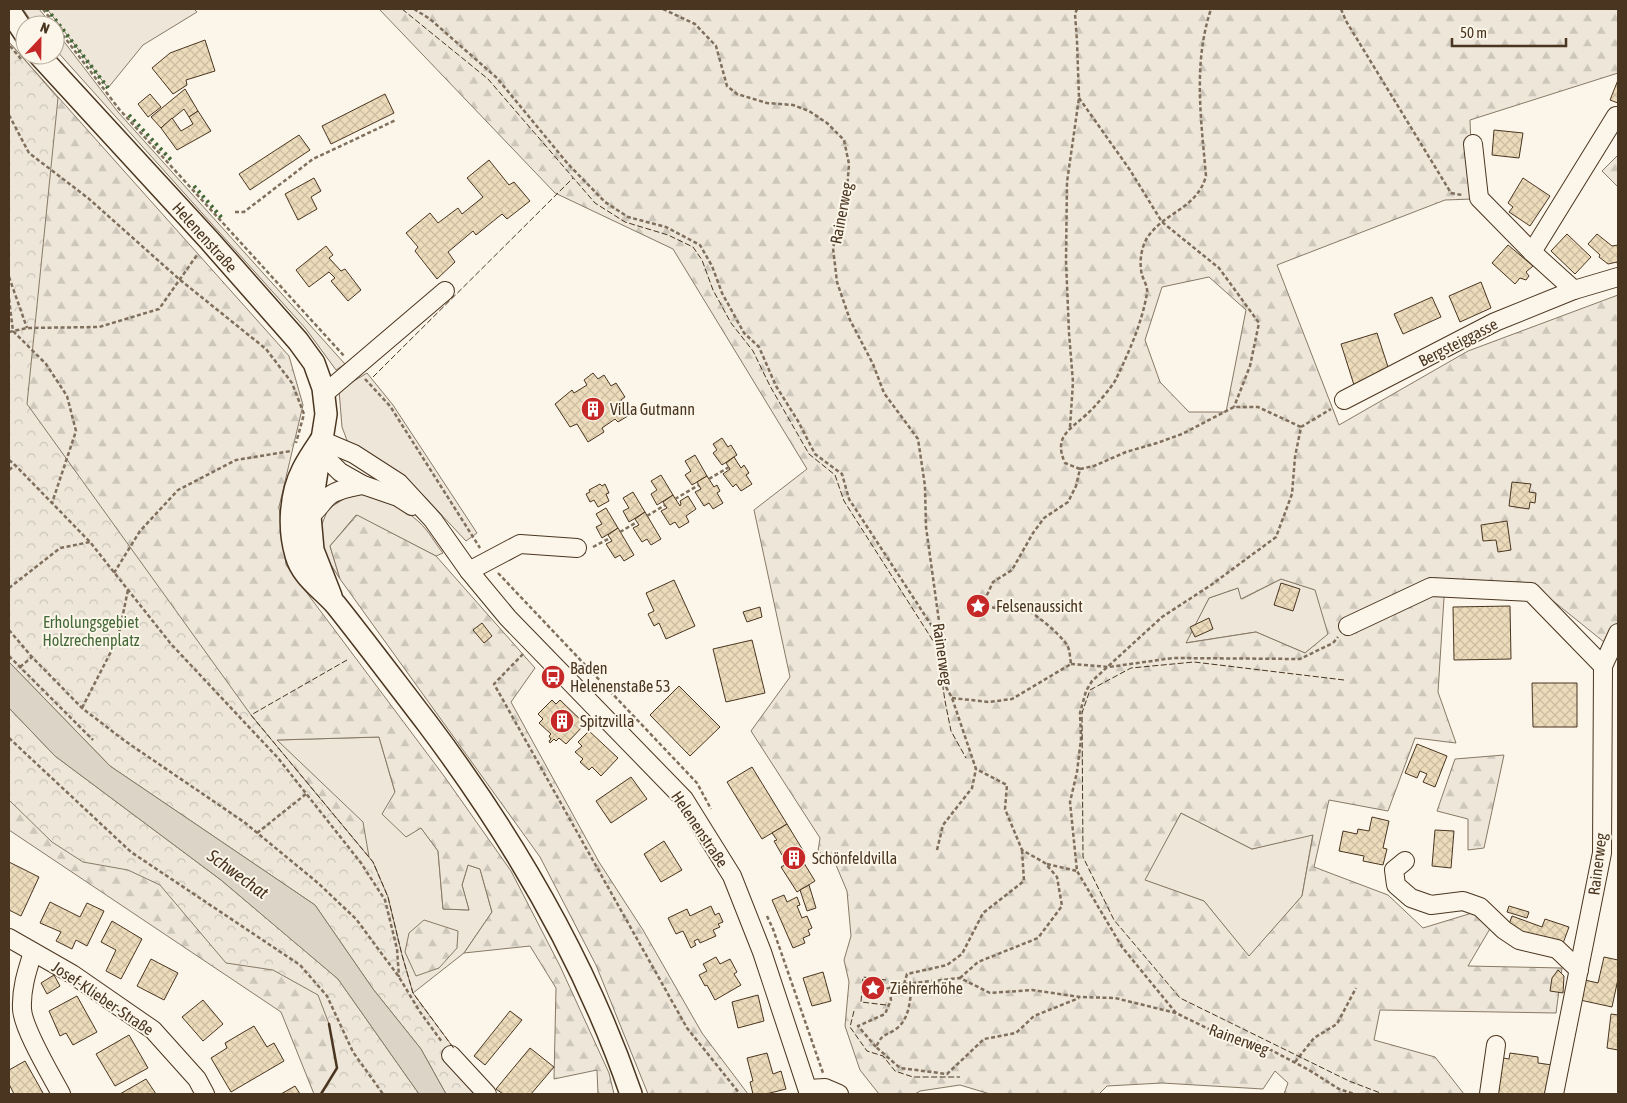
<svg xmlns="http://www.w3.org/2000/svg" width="1627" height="1103" viewBox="0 0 1627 1103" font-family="'Asap Condensed',sans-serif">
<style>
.grass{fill:#ede6d9;stroke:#887966}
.forest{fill:url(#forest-firs);stroke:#887966;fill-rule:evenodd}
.park{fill:url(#park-crowns);stroke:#887966}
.water{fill:#dcd4c6;stroke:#887966}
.building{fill:url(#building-cross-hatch);stroke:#4a3520}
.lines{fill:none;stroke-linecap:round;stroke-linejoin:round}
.minor-casing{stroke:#4a3520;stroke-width:20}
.major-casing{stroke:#4a3520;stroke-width:24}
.path{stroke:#7f6f5c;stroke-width:2.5;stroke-dasharray:4 2.5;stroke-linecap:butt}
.minor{stroke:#fbf6e9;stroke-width:18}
.major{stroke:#fbf6e9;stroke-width:21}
.hedge{stroke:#436837;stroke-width:4;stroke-dasharray:2.5 4;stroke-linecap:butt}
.fence{stroke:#4a3520;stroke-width:1;stroke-dasharray:6 2.5;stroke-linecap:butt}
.wall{stroke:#4a3520;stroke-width:2.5}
.labels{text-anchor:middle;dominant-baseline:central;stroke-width:4;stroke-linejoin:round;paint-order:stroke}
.street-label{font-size:16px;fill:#4a3520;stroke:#fbf6e9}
.poi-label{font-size:16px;fill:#4a3520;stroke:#fbf6e9;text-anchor:start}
.park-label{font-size:16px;fill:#436837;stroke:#fbf6e9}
.water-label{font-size:18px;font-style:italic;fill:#4a3520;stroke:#fbf6e9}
</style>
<defs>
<pattern id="forest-firs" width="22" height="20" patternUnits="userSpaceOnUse" patternTransform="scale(1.25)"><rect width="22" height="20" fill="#ede6d9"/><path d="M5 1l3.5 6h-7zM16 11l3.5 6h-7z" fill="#cdc6ba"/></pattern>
<pattern id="park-crowns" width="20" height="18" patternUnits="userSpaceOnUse" patternTransform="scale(1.25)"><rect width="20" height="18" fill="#ede6d9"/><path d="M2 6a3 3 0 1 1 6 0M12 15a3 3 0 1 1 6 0" fill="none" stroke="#cdc6ba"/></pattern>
<pattern id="building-cross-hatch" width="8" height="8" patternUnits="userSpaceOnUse" patternTransform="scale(1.25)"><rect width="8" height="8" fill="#ecdcbc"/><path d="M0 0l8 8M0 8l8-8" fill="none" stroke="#ccbda1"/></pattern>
</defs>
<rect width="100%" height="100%" fill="#fbf6e9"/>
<g class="grass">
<polygon points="23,9 39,9 52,25 34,25"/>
<polygon points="47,9 194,9 197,12 143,45 108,88"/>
<polygon points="55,30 118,112 345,364 336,370 306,329 55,49"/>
<polygon points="367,373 393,405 477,533 466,541 423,495 387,467 348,443 342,427 339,390"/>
<path d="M360,493C382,498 403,507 419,522C428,530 435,543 443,553L436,556L356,515L330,546L340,579L323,552L320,529L328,509L347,497Z"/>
<polygon points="1281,579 1316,590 1329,634 1305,653 1256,632 1185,643 1209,598 1238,588 1242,599"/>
<polygon points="379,737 395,792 438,851 443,909 469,910 462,885 468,865 480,869 492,912 464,953 413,993 277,740"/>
<polygon points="1181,813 1252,849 1313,834 1302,896 1249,957 1204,901 1144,880"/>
</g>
<g class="forest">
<path d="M379,9H1618V73L1470,120L1473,199L1445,200L1277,265L1339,425L1468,351L1618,295V625L1604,642L1532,584L1445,582L1438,692L1456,743L1415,738L1388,811L1329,800L1314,867L1388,895L1423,928L1472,913L1491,927L1468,966L1562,968L1556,1013L1380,1010L1374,1040L1435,1057L1464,1094H1284L1288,1083L1275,1071L1263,1089L1162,1083L1107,1086L1099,1094H990L960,1085L920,1091L915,1094H879L860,1070L845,1026L849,982L844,960L851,936L847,891L836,865L818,851L820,838L751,731L790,677L754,510L807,469L673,249L555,193ZM1209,277L1246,310L1226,412H1189L1160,382L1145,340L1162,287ZM1281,579L1315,590L1328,634L1305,653L1256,632L1186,643L1209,598L1238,588L1241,599ZM1181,813L1252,849L1313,835L1302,896L1249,956L1204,901L1145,880Z"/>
<polygon points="9,42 289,356 303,405 279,507 286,565 444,776 511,871 560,966 609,1073 614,1094 598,1094 597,1070 554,1079 556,988 530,946 464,953 492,912 480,869 468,865 462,885 469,910 443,909 438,851 421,828 406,837 382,814 395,792 379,737 277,740 363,822 374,886 355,929 478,1094 446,1094 419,1048 373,989 110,766 9,641"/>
<polygon points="1618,155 1618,187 1602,171"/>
<polygon points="357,515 436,556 535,668 511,702 599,862 643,930 702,1033 748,1094 648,1094 596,965 540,857 340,579 330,546"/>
<polygon points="9,708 221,880 419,1094 314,1094 281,1012 9,830"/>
<polygon points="1504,755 1484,848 1468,850 1468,819 1437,811 1455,759"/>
<polygon points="424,920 458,931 457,948 439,968 416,976 405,952 409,933"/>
</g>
<g class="park">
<polygon points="9,42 58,98 27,404 251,715 373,862 388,897 402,955 413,993 475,1077 492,1094 446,1094 421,1049 373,989 315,905 110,766 9,662"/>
<polygon points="9,708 55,756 221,880 338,979 419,1094 321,1094 337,1068 329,1024 318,995 273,970 226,963 160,885 128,870 83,862 52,842 9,800"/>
</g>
<polygon class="water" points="9,662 110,766 315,905 373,989 421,1049 446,1094 419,1094 338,979 221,880 55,756 9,708"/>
<g class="building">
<polygon points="205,40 215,71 186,80 187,85 173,94 152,68 170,53"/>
<polygon points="1618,80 1618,103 1610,100"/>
<polygon points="185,89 198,111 189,117 184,109 161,128 151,117"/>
<polygon points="150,94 161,107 148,117 138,104"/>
<polygon points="385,94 394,113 331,144 322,126"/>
<polygon points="198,111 211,131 177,150 161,128 172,118 181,131 193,124 189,117"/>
<polygon points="1494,130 1523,133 1519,158 1492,155"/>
<polygon points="299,135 310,150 250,190 239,174"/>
<polygon points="489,160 509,185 514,182 530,201 507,219 502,214 476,235 473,231 448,252 455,262 437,279 415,251 418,247 406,233 430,213 438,223 458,208 462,214 483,197 467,178"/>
<polygon points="314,178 321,191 311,197 317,209 298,220 285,194"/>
<polygon points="1523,178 1550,196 1530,226 1509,212 1513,207 1508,203"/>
<polygon points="1567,234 1591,257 1575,274 1551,251"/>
<polygon points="1597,234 1612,246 1618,245 1618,266 1617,262 1608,264 1599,257 1600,255 1588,244"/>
<polygon points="1508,245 1533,266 1526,272 1529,276 1526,280 1520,278 1515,284 1492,263"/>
<polygon points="326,246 333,255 329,258 341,271 345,269 361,290 348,301 331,281 335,278 329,272 309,287 296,270"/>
<polygon points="1481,282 1491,308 1460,322 1449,296"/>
<polygon points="1432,297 1441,317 1403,334 1394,314"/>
<polygon points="1377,333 1390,373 1354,385 1341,344"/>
<polygon points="593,373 598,379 604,375 611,386 616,383 625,397 621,400 631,414 618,422 615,419 602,428 604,432 588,442 577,424 570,427 555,404 572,390 574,393 587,385 584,380"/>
<polygon points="722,438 728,447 731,445 737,455 722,465 713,453 717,450 713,444"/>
<polygon points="695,455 707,476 692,485 685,475 691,471 685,461"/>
<polygon points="734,457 741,468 744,465 749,473 746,475 752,484 741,491 736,484 733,487 723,474 730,469 726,463"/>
<polygon points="661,475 673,495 657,505 651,494 657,490 651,481"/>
<polygon points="707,476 714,487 717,485 720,491 717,493 723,503 713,509 709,503 704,506 695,492 701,489 697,482"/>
<polygon points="1512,482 1531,484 1529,492 1536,493 1535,503 1530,502 1529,509 1509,506"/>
<polygon points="600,484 602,486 605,484 609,493 606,494 609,501 598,507 594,500 590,502 586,494 590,492 589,490"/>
<polygon points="633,492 645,512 629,522 623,511 629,508 623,498"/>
<polygon points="673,495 680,506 681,504 680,501 688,496 696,509 686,516 689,522 679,528 675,522 670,525 661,511 667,508 663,502"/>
<polygon points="606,508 618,528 602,538 596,527 602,524 596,514"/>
<polygon points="645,512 661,539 651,545 647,539 642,542 633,528 639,525 635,519"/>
<polygon points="1507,521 1511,550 1498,552 1496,540 1483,541 1481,525"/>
<polygon points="618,528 634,555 624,561 620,555 615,558 606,544 612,541 608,535"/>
<polygon points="674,580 695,626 666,639 659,623 654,626 648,614 654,611 646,593"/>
<polygon points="1281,583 1300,589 1293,611 1274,605"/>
<polygon points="1510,606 1511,659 1454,660 1453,607"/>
<polygon points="760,607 762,617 747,622 743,612"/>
<polygon points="1209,618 1213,629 1195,637 1190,627"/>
<polygon points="482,623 492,636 484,643 473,630"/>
<polygon points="752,640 765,693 726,702 713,649"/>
<polygon points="1532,683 1577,683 1577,727 1533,727"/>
<polygon points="679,686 720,727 690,756 650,715"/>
<polygon points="552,700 556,704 560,700 585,724 566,744 559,738 556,741 554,739 550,743 549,741 551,739 549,736 551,734 539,723 543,719 538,714"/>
<polygon points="589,731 618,758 601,776 592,767 589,770 580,762 583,759 575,752 582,746 578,742"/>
<polygon points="1417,744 1447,756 1435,787 1423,782 1427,774 1420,771 1417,778 1405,773"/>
<polygon points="752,767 787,824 762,839 727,782"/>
<polygon points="631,777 647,799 611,823 596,801"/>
<polygon points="1372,817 1389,821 1383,848 1387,849 1383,865 1363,861 1364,856 1339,851 1343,831 1357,834 1358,829 1369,831"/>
<polygon points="787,824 804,852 799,855 815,881 797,892 781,867 790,862 785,853 782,855 774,841 777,840 772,833"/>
<polygon points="1435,830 1454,831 1451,868 1432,866"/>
<polygon points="664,841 682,870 661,882 644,854"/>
<polygon points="9,862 39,877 21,916 9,910"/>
<polygon points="809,885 816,908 807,911 800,890"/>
<polygon points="784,895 787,902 797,897 800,905 797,906 802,918 807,916 812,928 808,930 810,935 803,938 805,943 793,948 772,900"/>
<polygon points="50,902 80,917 87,903 104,911 87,946 76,940 72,949 56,941 61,932 40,923"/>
<polygon points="711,906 715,915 719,913 723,922 718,924 720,927 713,930 716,936 700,943 698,939 694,941 696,945 691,948 683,931 676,934 668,918 687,909 690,916"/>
<polygon points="1509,906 1529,912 1527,918 1507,912"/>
<polygon points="1512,916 1542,927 1545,919 1569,927 1562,946 1508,927"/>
<polygon points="112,921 142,939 121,979 106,971 116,950 101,942"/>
<polygon points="716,957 720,964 730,959 737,972 734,974 741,985 715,1000 707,985 705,986 699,975 707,971 703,964"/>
<polygon points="1604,957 1618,960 1618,979 1612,1007 1580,1000 1585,980 1598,983"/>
<polygon points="151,959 178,973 164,1000 137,986"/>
<polygon points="1558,970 1564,976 1563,993 1550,991 1552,978"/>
<polygon points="823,972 831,1001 812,1006 803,978"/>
<polygon points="54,975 60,986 47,994 41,983"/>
<polygon points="758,995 764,1021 738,1028 732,1002"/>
<polygon points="77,996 97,1032 73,1045 66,1033 60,1036 49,1011"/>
<polygon points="203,1000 223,1024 203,1041 182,1017"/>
<polygon points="510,1011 522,1020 485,1065 474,1056"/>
<polygon points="1611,1014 1618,1015 1618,1050 1607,1048"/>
<polygon points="254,1026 267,1047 274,1043 284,1061 231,1092 211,1058 227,1048 225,1043"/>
<polygon points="129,1035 148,1068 115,1086 96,1054"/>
<polygon points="530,1048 554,1067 531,1094 503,1094 496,1089"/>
<polygon points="767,1053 773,1074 781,1071 786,1089 766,1094 753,1094 750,1082 753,1081 747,1058"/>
<polygon points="1510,1053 1538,1057 1538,1063 1552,1065 1548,1094 1491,1094 1497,1057 1509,1059"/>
<polygon points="25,1061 43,1093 41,1094 14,1094 9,1084 9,1070"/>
<polygon points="146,1079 156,1094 120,1094"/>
<polygon points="295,1086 300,1094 281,1094"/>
</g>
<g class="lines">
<g class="minor-casing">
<g id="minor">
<polyline points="1473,144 1479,198 1532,252 1574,290"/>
<polyline points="1532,252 1616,116"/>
<polyline points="324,394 445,291"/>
<polyline points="1344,400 1495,322 1574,290 1618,277"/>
<polyline points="321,440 354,454 399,483 433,520 469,571 508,618 684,799 732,876 762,952 809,1094"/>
<polyline points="321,440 330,462 340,472 363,485 398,497 412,506"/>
<path d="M310,516C318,510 322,502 329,496C338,489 352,487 363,485"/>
<polyline points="469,571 520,544 577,548"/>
<polyline points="1348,626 1431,587 1531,592 1603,666"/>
<polyline points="1405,861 1394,870 1396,885 1411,898 1431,905 1463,901 1480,907 1504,930 1519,940 1557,949 1579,970"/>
<polyline points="9,938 72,974 153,1030 197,1079 205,1094"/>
<path d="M33,952C27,971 21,989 22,1009C23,1029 51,1075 61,1094"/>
<polyline points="451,1055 487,1094"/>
<polyline points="808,1089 825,1088 839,1094"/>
<polyline points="1489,1094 1496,1045"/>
<polyline points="1554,1094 1602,853 1603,666 1618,633"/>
</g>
</g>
<g class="major-casing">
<g id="major">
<polyline points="9,10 25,34"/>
<polyline points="39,55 209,240 298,341 314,363 323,388 326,414 310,516 313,550 331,596"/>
<path d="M321,440C315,449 308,459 303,469C290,494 288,528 296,555C302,577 322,589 336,605C367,644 397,684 427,723C512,836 585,960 631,1094"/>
</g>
</g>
<g class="path">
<polyline points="43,9 119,109 345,357"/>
<polyline points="414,9 430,19 497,78 568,164 605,202 628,217 666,227 700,245 712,266 722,293 744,333 759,347 776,386 798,421 815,454 842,474 849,499 941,640"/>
<polyline points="663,9 695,24 716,46 727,86 737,94 767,103 793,105 809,111 827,123 844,140 849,164 847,189 833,248 837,282 850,320 873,364 884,393 918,439 925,486 926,527 942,643 946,687 952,698 976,769 1007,785 1005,809 1022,850 1045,863 1057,877 1062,906 1038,938 978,962 960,978"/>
<polyline points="1341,9 1346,21 1451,193 1462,195"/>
<polyline points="10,46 21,59"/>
<polyline points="1079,98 1130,170 1162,222 1219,268 1259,323 1250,366 1234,407"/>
<polyline points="9,115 29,153 88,198 179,279 266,349 292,383 304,414 296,443"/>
<polyline points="235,212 244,212 313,159 396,120"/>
<polyline points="9,277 27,328"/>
<polyline points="9,299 13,331 46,364 67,396 76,431 52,503"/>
<polyline points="9,332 27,328 99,327 159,309 197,255"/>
<polyline points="365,379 390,406 480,548"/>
<polyline points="1070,427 1073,382 1069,333 1066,261 1067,182 1079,98 1077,41 1075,14 1077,9"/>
<polyline points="9,460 15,465 90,542 171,644 278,758 361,863 385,900 397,949 399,977"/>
<path d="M1080,469L1065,463C1053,436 1070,430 1087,414C1094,408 1113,386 1116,379C1129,352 1142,323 1147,293C1148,287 1144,281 1142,275C1139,263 1141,248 1147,238C1164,212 1197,209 1206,176C1201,119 1193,63 1211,9"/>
<polyline points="1080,469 1094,466 1126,452 1157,443 1182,434 1234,407 1258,407 1301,427"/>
<polyline points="9,470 15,465"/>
<polyline points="709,479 729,467"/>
<polyline points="675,499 699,485"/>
<polyline points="647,516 665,505"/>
<polyline points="620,532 637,522"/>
<polyline points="593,547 610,538"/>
<polyline points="114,573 140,531 178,490 236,460 291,451"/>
<polyline points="498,573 697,783 711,809"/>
<polyline points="9,588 60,548 90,542"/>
<polyline points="9,630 32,657 82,708 125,741 244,822 318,883 356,919 399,977 420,1012 442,1042"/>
<polyline points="523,654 494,684 687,1028 740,1094"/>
<polyline points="9,656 93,740"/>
<polyline points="1071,664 1109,667 1173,658 1300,659 1333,643 1338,637"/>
<polyline points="20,667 32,657"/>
<path d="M952,698L989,702L1012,699L1071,664C1070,658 1070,650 1067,645C1060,634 1031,609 1018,606C1007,604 998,612 987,605L986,597L993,582L1012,570L1033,533L1044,518L1068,502L1076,486L1080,469"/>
<polyline points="82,708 118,638 128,590"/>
<polyline points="9,738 131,852 300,965 327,996 353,1052 383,1094"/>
<polyline points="257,833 306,794"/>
<polyline points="937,850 943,825 972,788 976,769"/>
<polyline points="1047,864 1077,871"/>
<polyline points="767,916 773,929 823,1073"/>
<polyline points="904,984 907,974 947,965 962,954 983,913 1024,881 1022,850"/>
<path d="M912,984C910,999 910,1019 896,1029C885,1037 883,1032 876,1047L900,1068L947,1074L984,1039L1016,1033L1034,1016L1079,998"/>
<polyline points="874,992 904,984 960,978 990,993 1032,990 1080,997 1115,998 1176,1013 1225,1037 1271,1050 1309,1070 1339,1089 1354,1094"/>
<polyline points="1176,1013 1122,947 1077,871 1070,802 1077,772 1081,739 1080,713 1086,691 1092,681 1162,617 1211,585 1276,537 1292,494 1295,457 1301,427 1331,409"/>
<polyline points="876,1047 858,1026 885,1014 891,1000 889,987"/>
<polyline points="1295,1062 1314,1038 1337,1024 1356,988"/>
</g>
<use href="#minor" class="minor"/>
<use href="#major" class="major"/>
<g class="hedge">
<polyline points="47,9 108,88"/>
<polyline points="129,115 172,161"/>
<polyline points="194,186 222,218"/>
</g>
<g class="fence">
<polyline points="402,9 488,79 595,203 625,222 668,235 693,247 702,260 713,290 731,323 753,351 770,386 809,454 835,475 844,501 937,647 945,701 951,731 966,758"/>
<polyline points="373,377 573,178"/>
<polyline points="979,597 974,602 974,610 977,612 987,612"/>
<polyline points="347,660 251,715 373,862 388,897 402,955 413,993 455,1050"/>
<polyline points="1344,680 1194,662 1131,668 1090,690 1082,713 1083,857 1114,920 1180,998 1349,1081 1383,1094"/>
<polyline points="886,1005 861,1002 863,977 886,980"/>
<polyline points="854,1011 850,1027 867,1051 883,1056 895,1071 913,1077 960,1077"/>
</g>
<polyline class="wall" points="321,1094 337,1068 329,1024"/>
</g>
<defs>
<g id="building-disc" transform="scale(1.25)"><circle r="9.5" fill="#c62828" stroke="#fbf6e9"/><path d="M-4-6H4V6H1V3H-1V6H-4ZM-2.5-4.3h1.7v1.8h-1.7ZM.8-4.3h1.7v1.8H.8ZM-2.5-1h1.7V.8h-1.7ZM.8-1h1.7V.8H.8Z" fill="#fff"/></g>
<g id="sight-disc" transform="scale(1.25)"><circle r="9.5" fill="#c62828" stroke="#fbf6e9"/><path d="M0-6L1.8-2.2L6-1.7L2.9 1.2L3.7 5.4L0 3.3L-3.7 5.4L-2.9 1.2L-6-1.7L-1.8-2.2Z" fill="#fff"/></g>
<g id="bus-disc" transform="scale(1.25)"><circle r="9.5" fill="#c62828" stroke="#fbf6e9"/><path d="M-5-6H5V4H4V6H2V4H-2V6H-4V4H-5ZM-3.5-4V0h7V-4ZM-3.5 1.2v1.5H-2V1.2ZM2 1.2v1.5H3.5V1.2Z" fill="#fff"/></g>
</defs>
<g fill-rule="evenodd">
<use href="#building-disc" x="593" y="409"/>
<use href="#sight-disc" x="978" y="606"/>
<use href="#bus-disc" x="553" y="677"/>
<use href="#building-disc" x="562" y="721"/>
<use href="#building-disc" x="794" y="858"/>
<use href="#sight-disc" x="873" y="988"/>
</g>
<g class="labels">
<g class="street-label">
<text transform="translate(841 213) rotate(-79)">Rainerweg</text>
<text transform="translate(205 237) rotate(48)">Helenenstraße</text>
<text transform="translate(1458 342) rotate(-27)">Bergsteiggasse</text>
<text transform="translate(943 654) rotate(82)">Rainerweg</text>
<text transform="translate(700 829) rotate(56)">Helenenstraße</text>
<text transform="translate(1597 864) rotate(-83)">Rainerweg</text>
<text transform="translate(103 998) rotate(34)">Josef-Klieber-Straße</text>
<text transform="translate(1239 1039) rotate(20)">Rainerweg</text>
</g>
<g class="poi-label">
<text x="610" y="409">Villa Gutmann</text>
<text x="996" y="606">Felsenaussicht</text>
<text x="570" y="668">Baden<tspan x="570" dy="18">Helenenstaße 53</tspan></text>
<text x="580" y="721">Spitzvilla</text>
<text x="812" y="858">Schönfeldvilla</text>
<text x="890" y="988">Ziehrerhöhe</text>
</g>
<g class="park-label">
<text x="91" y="622">Erholungsgebiet<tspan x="91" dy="18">Holzrechenplatz</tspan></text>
</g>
<g class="water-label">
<text transform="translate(238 874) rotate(36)">Schwechat</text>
</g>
</g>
<rect width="1627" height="1103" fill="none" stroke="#4a3520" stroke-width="20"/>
<g transform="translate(40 40) rotate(22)"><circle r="24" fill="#fbf6e9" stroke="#b4a999"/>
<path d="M0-4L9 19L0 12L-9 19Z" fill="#c62828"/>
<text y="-8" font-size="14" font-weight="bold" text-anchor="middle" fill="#4a3520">N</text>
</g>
<path d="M1452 38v8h114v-8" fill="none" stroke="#4a3520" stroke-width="2.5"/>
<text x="1460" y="38" font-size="15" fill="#4a3520" stroke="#fbf6e9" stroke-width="4" paint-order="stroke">50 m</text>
</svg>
